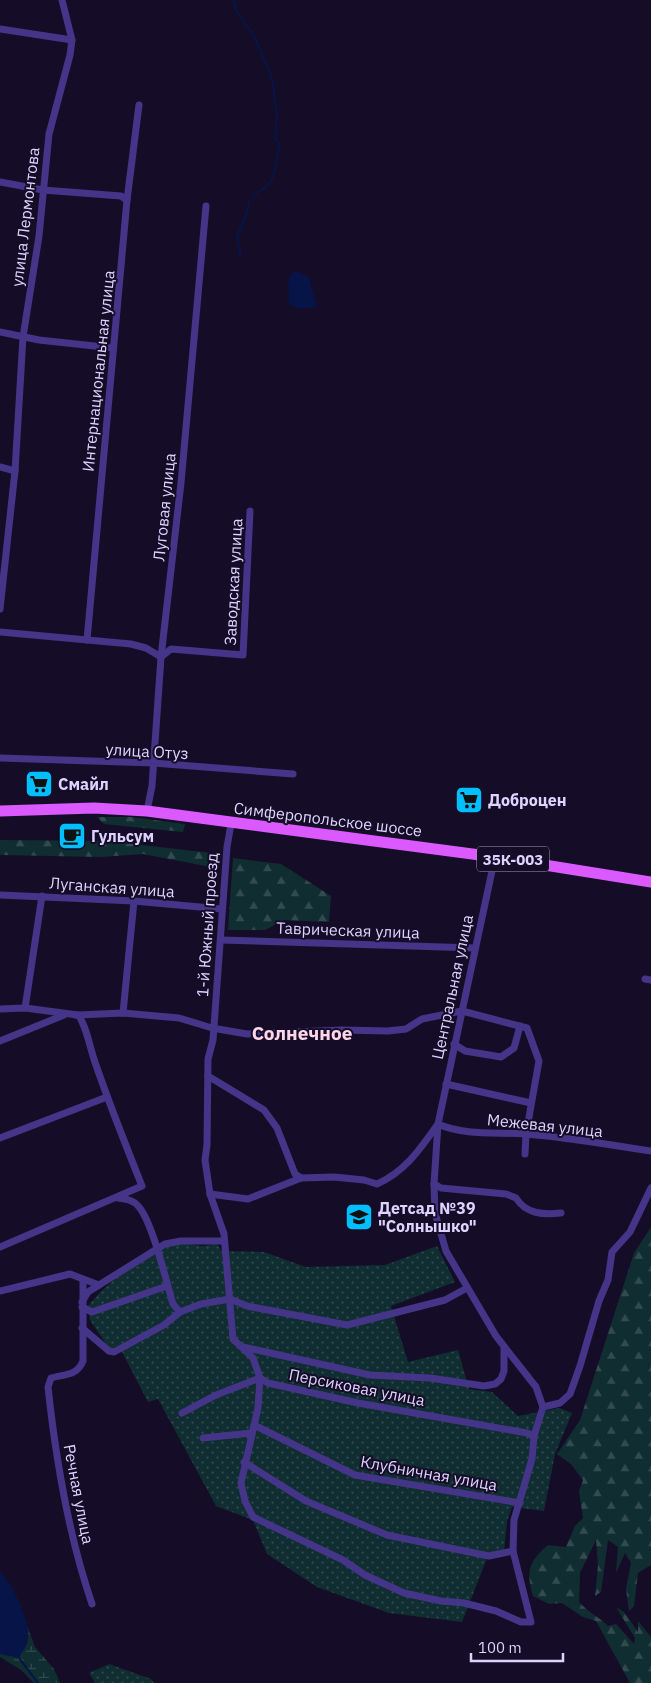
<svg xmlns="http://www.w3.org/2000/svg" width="651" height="1683" viewBox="0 0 651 1683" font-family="'IBM Plex Sans',sans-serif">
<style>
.forest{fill:url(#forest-firs)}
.wetland{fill:url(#wetland-marsh)}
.garden{fill:url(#garden-dots)}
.water{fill:#061447}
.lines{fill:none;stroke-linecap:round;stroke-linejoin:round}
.stream{stroke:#061447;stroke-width:2}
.minor{stroke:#443589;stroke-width:7}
.primary{stroke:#da5aff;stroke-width:11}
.labels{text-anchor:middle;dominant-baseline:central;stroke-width:4;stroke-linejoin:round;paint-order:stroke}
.shield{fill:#150d27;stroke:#a298be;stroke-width:1}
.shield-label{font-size:15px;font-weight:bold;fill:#ded3ff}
.street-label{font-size:16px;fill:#ded3ff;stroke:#150d27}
.poi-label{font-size:16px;font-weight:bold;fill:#ded3ff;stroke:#150d27;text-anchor:start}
.quarter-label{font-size:19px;font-weight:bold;fill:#ffd5ea;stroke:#150d27}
</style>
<defs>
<pattern id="forest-firs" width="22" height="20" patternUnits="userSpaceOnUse" patternTransform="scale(1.25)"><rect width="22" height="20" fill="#102d31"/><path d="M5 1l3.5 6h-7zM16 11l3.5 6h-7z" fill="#324b50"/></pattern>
<pattern id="wetland-marsh" width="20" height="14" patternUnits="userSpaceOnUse" patternTransform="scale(1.25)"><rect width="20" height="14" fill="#102d31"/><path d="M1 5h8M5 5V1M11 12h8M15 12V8" fill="none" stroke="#324b50"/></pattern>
<pattern id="garden-dots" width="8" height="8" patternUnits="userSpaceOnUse" patternTransform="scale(1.25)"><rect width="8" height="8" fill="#102d31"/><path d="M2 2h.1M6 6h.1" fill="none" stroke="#324b50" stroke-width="1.8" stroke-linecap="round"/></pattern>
</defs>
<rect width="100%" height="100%" fill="#150d27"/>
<g class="forest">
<polygon points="97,817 131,817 185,824 183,832 104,824"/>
<polygon points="0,840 107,841 220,854 216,868 143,854 101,857 0,855"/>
<polygon points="233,858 281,864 331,896 329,922 284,920 265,930 228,930"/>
<path d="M651,1227V1565L638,1573L634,1606L629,1611L626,1589L631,1563L625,1553L616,1573L618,1547L608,1540L601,1592L595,1596L598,1566L596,1540L580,1573L579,1602C589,1613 598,1616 608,1626L616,1624L634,1644L635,1638L616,1607L624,1612L638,1632V1621L651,1637V1683H630L596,1621L583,1617L562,1603L549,1604L533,1596C526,1572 528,1562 548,1545L566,1547L575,1526L583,1518L579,1491L583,1480L571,1464L557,1454L580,1420L634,1253Z"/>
</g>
<polygon class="wetland" points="26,1623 35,1647 54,1669 60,1683 34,1683 21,1670 0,1657 0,1650 27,1644"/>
<g class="garden">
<path d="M179,1243L202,1246L217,1244L222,1251L264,1252L306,1267L385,1265L437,1246L455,1282L391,1306L408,1362L458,1350L469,1389L492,1392L518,1416L559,1408L572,1413L555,1454L544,1511L512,1507L507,1521L504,1552L489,1553L462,1622L389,1613L317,1587L267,1554L253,1520L216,1506L158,1399L148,1402L119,1346L110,1350L90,1320L88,1306C110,1279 145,1253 179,1243Z"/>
<polygon points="109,1664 151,1679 154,1683 95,1683 89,1673"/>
</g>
<g class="water">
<polygon points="296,271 309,278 317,307 299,309 289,304 288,281 292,273"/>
<path d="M0,1571C12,1582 34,1628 27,1644C25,1649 21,1653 19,1658L0,1654Z"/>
</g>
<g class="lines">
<g class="stream">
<path d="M232,0L235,2V9L253,34L272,78L277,117L275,139L280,144C276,156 276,177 268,185C262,191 256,190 253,198"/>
<path d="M240,256C241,248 236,244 238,236C241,224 249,214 249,201"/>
<polyline points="19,1658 38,1683"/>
</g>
<g class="minor">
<polyline points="0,29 72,40"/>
<polyline points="0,182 43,190 121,196 127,200"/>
<polyline points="0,332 39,340 113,348"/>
<polyline points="0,467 15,471"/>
<polyline points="0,609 15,471 23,337 39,236 49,134 70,55 72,40 62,0"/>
<polyline points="0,632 131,644 146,648 161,657 171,649 243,655 250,511"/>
<polyline points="87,640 127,200 139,105"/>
<polyline points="0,758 153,763 293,774"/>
<polyline points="147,811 152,786 161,657 181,483 206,206"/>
<polyline points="231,824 227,847 213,1040 208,1059 207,1145 205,1160 210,1194 224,1234 233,1339 253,1358 260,1378 258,1408 241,1483 245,1501 253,1517 343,1560 365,1575 404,1593 441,1601 464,1603 496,1611 521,1622 531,1622 513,1551 514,1520 532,1459 534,1436 543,1407"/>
<polyline points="495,857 438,1124 434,1184 435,1213 446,1251 496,1336 536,1387 543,1407"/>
<polyline points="0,895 134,901 222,909"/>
<polyline points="221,940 474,948"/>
<polyline points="645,979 651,980"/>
<polyline points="25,1008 42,896"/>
<polyline points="0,1009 25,1008 78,1015 123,1013 179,1018 212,1028 247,1034 342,1030 388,1031 406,1029 422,1019 462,1011 527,1028 539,1061 526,1134 525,1154"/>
<polyline points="123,1013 134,901"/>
<polyline points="0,1041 64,1015"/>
<polyline points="454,1044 465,1051 501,1057 514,1048 520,1026"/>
<polyline points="208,1076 264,1110 277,1128 295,1174 301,1178"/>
<polyline points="446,1084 531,1103"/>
<polyline points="0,1138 107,1097"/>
<path d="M434,1184L441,1188L506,1194L516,1198C526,1214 543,1215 561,1213"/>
<path d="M210,1194L248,1199L301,1178L334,1177L364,1180L377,1184C405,1172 421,1148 438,1124C465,1136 496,1132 525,1134C567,1137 609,1145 651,1151"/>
<path d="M118,1198C126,1199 134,1200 139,1207C153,1224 166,1281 173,1304L180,1312"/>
<path d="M0,1247L142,1186C126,1146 110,1106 96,1065C90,1050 87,1026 78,1015H75"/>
<path d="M83,1280V1361C77,1376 65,1374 51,1378L48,1387C56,1461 68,1534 92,1604"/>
<polyline points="0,1291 70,1274 99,1285 165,1244 181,1241 223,1241"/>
<polyline points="82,1302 88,1292 99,1285"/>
<polyline points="82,1307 92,1312 167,1286"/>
<polyline points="82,1328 109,1351 114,1352 164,1325 180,1312 201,1304 230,1299 247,1306 347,1325 445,1300 467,1288"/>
<polyline points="243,1347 370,1375 430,1378 484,1386 495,1384 501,1379 504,1371 504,1347"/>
<polyline points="543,1407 560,1403 570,1394 580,1366 599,1301 608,1280 612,1252 630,1232 651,1188"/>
<polyline points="182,1413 216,1395 260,1378 268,1383 358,1403 527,1433 534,1436"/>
<polyline points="254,1425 355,1475 520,1503"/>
<polyline points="203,1438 251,1433"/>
<polyline points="244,1462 306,1501 387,1535 489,1556 513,1551"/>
</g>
<polyline class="primary" points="0,811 94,808 147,811 495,857 651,882"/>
</g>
<defs>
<g id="supermarket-square" transform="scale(1.4375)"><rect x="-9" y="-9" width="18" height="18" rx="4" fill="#00bffe" stroke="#150d27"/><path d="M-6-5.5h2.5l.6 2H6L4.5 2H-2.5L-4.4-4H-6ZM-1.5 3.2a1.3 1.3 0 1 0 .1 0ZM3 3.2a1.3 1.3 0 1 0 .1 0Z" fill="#111"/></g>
<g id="cafe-square" transform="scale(1.4375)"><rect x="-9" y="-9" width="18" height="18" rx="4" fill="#00bffe" stroke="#150d27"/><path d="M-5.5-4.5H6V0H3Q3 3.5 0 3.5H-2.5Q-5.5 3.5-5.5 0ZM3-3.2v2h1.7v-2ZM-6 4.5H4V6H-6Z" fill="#111"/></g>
<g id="school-square" transform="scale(1.4375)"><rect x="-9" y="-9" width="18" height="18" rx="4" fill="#00bffe" stroke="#150d27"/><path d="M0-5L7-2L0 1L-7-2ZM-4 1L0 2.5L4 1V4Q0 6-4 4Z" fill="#111"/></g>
</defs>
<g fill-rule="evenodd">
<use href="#supermarket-square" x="39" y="784"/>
<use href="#supermarket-square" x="469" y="800"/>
<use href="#cafe-square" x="72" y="836"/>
<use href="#school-square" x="359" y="1217"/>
</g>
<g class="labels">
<rect class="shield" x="477" y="846.5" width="72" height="25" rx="4"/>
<g class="shield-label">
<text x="513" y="859">35К-003</text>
</g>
<g class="street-label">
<text transform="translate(25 217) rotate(-83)">улица Лермонтова</text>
<text transform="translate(98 371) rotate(-84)">Интернациональная улица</text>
<text transform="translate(164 507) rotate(-84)">Луговая улица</text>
<text transform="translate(233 582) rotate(-87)">Заводская улица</text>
<text transform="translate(147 751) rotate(3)">улица Отуз</text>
<text transform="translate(328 819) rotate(7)">Симферопольское шоссе</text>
<text transform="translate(112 887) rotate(4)">Луганская улица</text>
<text transform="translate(207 925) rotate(-86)">1-й Южный проезд</text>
<text transform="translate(348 930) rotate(2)">Таврическая улица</text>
<text transform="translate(452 987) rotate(-78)">Центральная улица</text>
<text transform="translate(545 1125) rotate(6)">Межевая улица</text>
<text transform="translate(357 1387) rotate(11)">Персиковая улица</text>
<text transform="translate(429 1473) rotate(10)">Клубничная улица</text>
<text transform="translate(79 1494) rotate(79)">Речная улица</text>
</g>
<g class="poi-label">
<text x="58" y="784">Смайл</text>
<text x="488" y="800">Доброцен</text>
<text x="91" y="836">Гульсум</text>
<text x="378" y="1208">Детсад №39<tspan x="378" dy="18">"Солнышко"</tspan></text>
</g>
<g class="quarter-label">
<text x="302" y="1033">Солнечное</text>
</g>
</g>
<path d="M471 1653v8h92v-8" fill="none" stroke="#ded3ff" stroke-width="2.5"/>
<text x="478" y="1653" font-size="15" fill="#ded3ff" stroke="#150d27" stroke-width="4" paint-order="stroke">100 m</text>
</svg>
